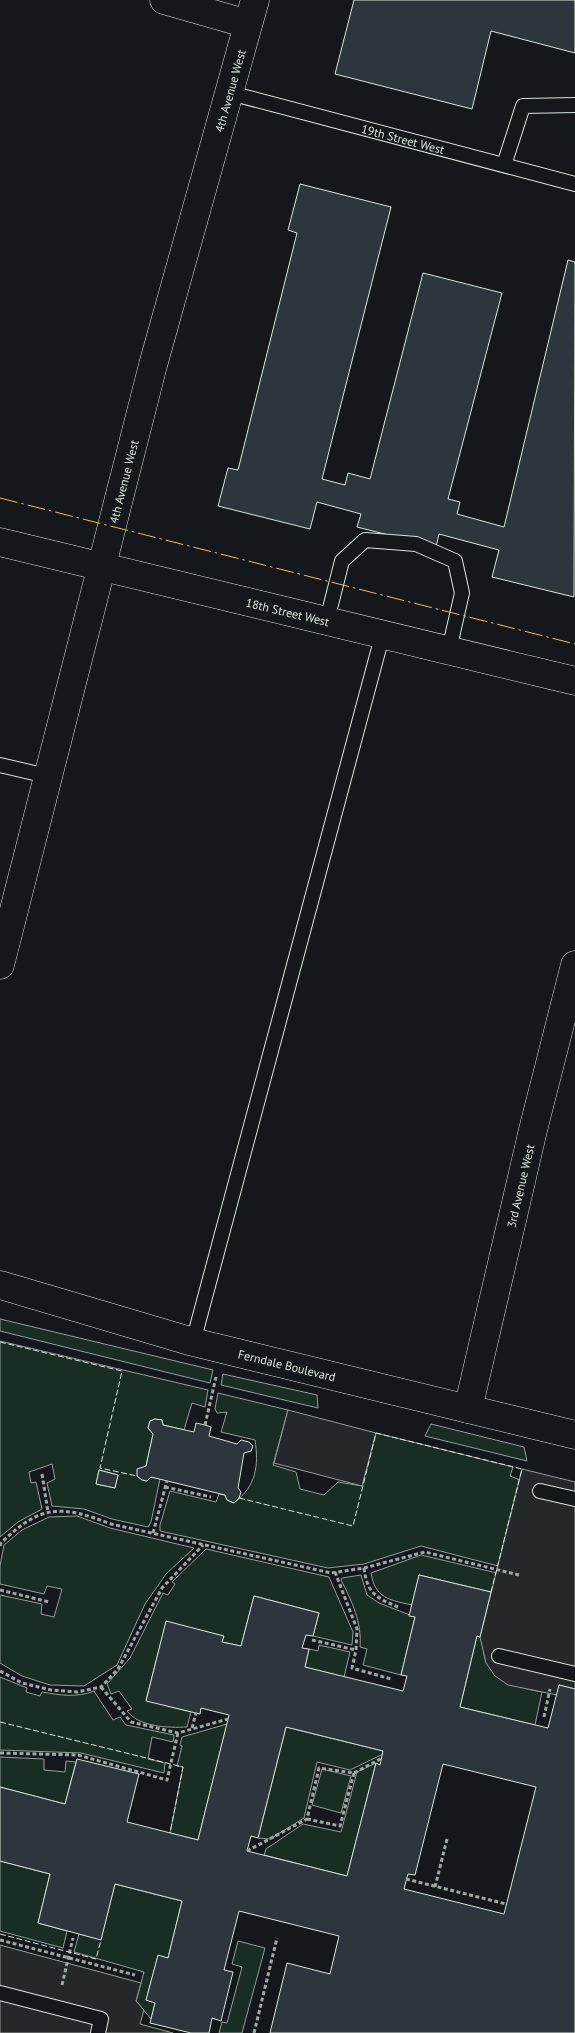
<svg xmlns="http://www.w3.org/2000/svg" width="575" height="2033" viewBox="0 0 575 2033" font-family="'PT Sans',sans-serif">
<style>
.green{fill:#1a2d24;stroke:#939e99;fill-rule:evenodd}
.parking{fill:#24282b;stroke:#939e99}
.building{fill:#2c363c;stroke:#d8e6dc;fill-rule:evenodd}
.lines{fill:none;stroke-linecap:round;stroke-linejoin:round}
.service-casing{stroke:#d8e6dc;stroke-width:16}
.minor-casing{stroke:#d8e6dc;stroke-width:29}
.tertiary-casing{stroke:#d8e6dc;stroke-width:29}
.path{stroke:#9da8a2;stroke-width:3;stroke-dasharray:4 2.5;stroke-linecap:butt}
.service{stroke:#14181c;stroke-width:14}
.minor{stroke:#14181c;stroke-width:28}
.tertiary{stroke:#14181c;stroke-width:28}
.fence{stroke:#d8e6dc;stroke-width:1;stroke-dasharray:6 2.5;stroke-linecap:butt}
.power{stroke:#ffb74d;stroke-width:1;stroke-dasharray:18 4 2.5 4;stroke-linecap:butt}
.labels{text-anchor:middle;dominant-baseline:central;stroke-width:4;stroke-linejoin:round;paint-order:stroke}
.street-label{font-size:12px;fill:#d8e6dc;stroke:#14181c}
</style>
<rect width="100%" height="100%" fill="#14181c"/>
<g class="green">
<polygon points="0,1319 213,1370 210,1383 0,1331"/>
<path d="M0,1341L208,1390L205,1407L192,1403L184,1430L163,1425L162,1420L155,1419L150,1421L148,1428L153,1434L146,1466L137,1476L142,1480L147,1481L151,1477L160,1479L151,1522L148,1527L112,1519L84,1509L52,1506L47,1483L55,1479L52,1464L29,1472L31,1483L36,1482L42,1509L18,1522L0,1537ZM99,1470L118,1475L115,1488L96,1484Z"/>
<polygon points="223,1374 317,1395 318,1408 221,1385"/>
<path d="M218,1393L288,1410L273,1465L296,1472L300,1489L324,1495L338,1482L362,1486L376,1433L513,1467L510,1476L520,1480L498,1566L421,1546L364,1564L328,1568L160,1531V1525L170,1491L216,1502L219,1494L225,1495L227,1500L234,1503C256,1486 259,1466 255,1440L221,1432L227,1412L217,1413L215,1409Z"/>
<polygon points="431,1424 524,1447 527,1461 425,1436"/>
<polygon points="77,1516 110,1528 194,1548 166,1574 145,1604 117,1665 84,1686 50,1685 22,1676 0,1663 0,1595 42,1604 41,1614 54,1617 62,1589 47,1586 44,1594 0,1584 0,1566 4,1545 22,1530 49,1517"/>
<path d="M206,1549L329,1577L353,1632L352,1645L313,1636L319,1613L254,1596L241,1646L222,1642L223,1636L166,1622L146,1700L191,1712L187,1727C168,1728 139,1727 127,1711L132,1709L119,1691L111,1694L107,1684L130,1658L163,1593L168,1595L175,1584L172,1582Z"/>
<path d="M421,1555L497,1573L491,1592L419,1575L412,1605C389,1600 375,1598 371,1573Z"/>
<path d="M361,1575L367,1595L379,1603L415,1617L401,1675L363,1665L367,1649L360,1647C362,1623 352,1601 341,1580L342,1578Z"/>
<path d="M477,1636L485,1638C476,1675 513,1687 542,1692L535,1725L460,1707Z"/>
<polygon points="319,1645 350,1652 344,1677 305,1667 309,1649 318,1651"/>
<path d="M0,1677L27,1688L26,1692L40,1696L42,1692C59,1695 77,1698 94,1691L113,1720L120,1717L126,1725L174,1735L173,1742L152,1737L148,1759L165,1763L164,1773L81,1753L0,1750Z"/>
<polygon points="227,1724 198,1840 170,1833 183,1767 177,1766 182,1746 180,1745 182,1737"/>
<polygon points="286,1727 383,1751 383,1754 350,1770 317,1762 304,1818 270,1839 258,1838"/>
<polygon points="0,1757 44,1759 44,1770 65,1772 66,1761 76,1762 65,1804 0,1787"/>
<polygon points="376,1763 347,1876 264,1855 266,1849 303,1824 341,1832 357,1772"/>
<polygon points="322,1769 351,1776 341,1813 312,1805"/>
<polygon points="0,1861 50,1874 38,1923 67,1931 63,1948 0,1931"/>
<polygon points="115,1884 182,1901 168,1958 158,1956 146,2000 155,2003 151,2019 136,2001 144,1972 74,1952 79,1934 101,1939"/>
<polygon points="238,1941 265,1948 242,2033 219,2033 222,2022 227,2023 242,1967 232,1964"/>
</g>
<g class="parking">
<polygon points="288,1410 376,1433 362,1486 274,1463"/>
<polygon points="522,1469 575,1482 575,1689 559,1685 557,1695 508,1685 495,1676 486,1663 480,1637"/>
<polygon points="0,1945 141,1983 136,2001 144,2010 140,2024 173,2033 0,2033"/>
</g>
<g class="building">
<polygon points="354,0 575,0 575,53 491,31 472,109 335,74"/>
<polygon points="300,184 391,207 322,479 345,485 348,473 370,479 423,273 502,293 448,499 460,502 457,514 504,527 568,260 575,262 574,597 492,577 499,550 439,534 436,547 357,527 361,514 317,502 310,529 218,506 228,468 238,470 297,233 288,230"/>
<polygon points="155,1419 162,1420 163,1425 194,1432 196,1423 205,1425 211,1427 209,1436 237,1444 241,1440 249,1442 253,1446 251,1451 244,1453 238,1488 241,1492 239,1498 234,1503 227,1500 225,1495 151,1477 147,1481 142,1480 137,1476 137,1469 146,1466 153,1434 148,1428 150,1421"/>
<polygon points="99,1470 118,1475 115,1488 96,1484"/>
<path d="M419,1575L491,1592L480,1637L477,1636L460,1707L548,1728L559,1685L575,1689V2033H270L287,1963L330,1974L339,1936L239,1911L224,1970L233,1972L221,2021L212,2018L209,2033H191L150,2023L155,2003L146,2000L158,1955L168,1958L182,1901L115,1884L101,1940L38,1923L50,1874L0,1861V1787L65,1804L77,1759L139,1774L127,1822L198,1840L229,1715L201,1708L200,1714L146,1701L166,1621L224,1636L222,1642L241,1646L254,1596L319,1613L313,1636L306,1635L302,1648L309,1649L305,1667L403,1691L407,1676L401,1675L415,1617L409,1616ZM286,1727L383,1751L380,1765L376,1763L347,1876L247,1851L251,1836L258,1838ZM443,1764L536,1787L504,1914L404,1889L408,1874L415,1875Z"/>
</g>
<g class="lines">
<g class="service-casing">
<g id="service">
<path id="s1" d="M230,93L575,184"/>
<polyline points="504,165 523,106 575,105"/>
<polyline points="327,620 342,561 365,540 416,544 455,561 462,593 449,650"/>
<polyline points="0,765 47,776"/>
<polyline points="193,1342 383,633"/>
<polyline points="540,1491 575,1499"/>
<polyline points="499,1656 575,1674"/>
<polyline points="0,1993 101,2019 98,2033"/>
</g>
</g>
<g class="minor-casing">
<g id="minor">
<polyline points="164,0 248,24"/>
<path id="s2" d="M0,965L153,365L255,0"/>
<path id="s3" d="M0,1285L193,1342L575,1435"/>
<path id="s4" d="M468,1409L533,1130L575,965"/>
</g>
</g>
<g class="tertiary-casing">
<g id="tertiary">
<path id="s5" d="M0,542L575,681"/>
</g>
</g>
<g class="path">
<polyline points="205,1425 216,1377"/>
<polyline points="42,1474 48,1512"/>
<polyline points="165,1487 211,1497"/>
<polyline points="153,1533 167,1481"/>
<path d="M0,1546L1,1543C41,1504 61,1505 111,1524L331,1573L364,1568L425,1552L519,1575"/>
<path d="M364,1568C367,1593 376,1598 398,1607"/>
<polyline points="335,1572 357,1629 356,1650 352,1668 391,1679"/>
<polyline points="0,1590 49,1602"/>
<polyline points="312,1640 356,1650"/>
<polyline points="0,1671 22,1683 51,1690 77,1692 101,1687 118,1669 162,1588 203,1545"/>
<polyline points="101,1687 131,1722 178,1733 228,1719"/>
<polyline points="544,1717 550,1689"/>
<polyline points="192,1728 196,1713"/>
<polyline points="0,1753 78,1755 167,1780 178,1733"/>
<polyline points="307,1819 340,1826 354,1773"/>
<polyline points="247,1851 307,1819 319,1768 354,1773 382,1758"/>
<polyline points="406,1879 506,1904"/>
<polyline points="435,1887 447,1839"/>
<polyline points="0,1940 135,1975"/>
<polyline points="62,1985 73,1938"/>
<polyline points="254,2033 277,1938"/>
</g>
<use href="#service" class="service"/>
<use href="#minor" class="minor"/>
<use href="#tertiary" class="tertiary"/>
<g class="fence">
<polyline points="0,1342 122,1371 100,1468 137,1476"/>
<polyline points="239,1498 353,1526 376,1433 522,1469 491,1592"/>
<polyline points="0,1722 183,1767 170,1833"/>
<polyline points="0,1934 96,1959 101,1940"/>
</g>
<polyline class="power" points="0,498 575,644"/>
</g>
<g class="labels">
<g class="street-label">
<text stroke="none"><textPath href="#s2" startOffset="904">4th Avenue West</textPath></text>
<text stroke="none"><textPath href="#s1" startOffset="179">19th Street West</textPath></text>
<text stroke="none"><textPath href="#s2" startOffset="499">4th Avenue West</textPath></text>
<text stroke="none"><textPath href="#s5" startOffset="296">18th Street West</textPath></text>
<text stroke="none"><textPath href="#s4" startOffset="229">3rd Avenue West</textPath></text>
<text stroke="none"><textPath href="#s3" startOffset="298">Ferndale Boulevard</textPath></text>
</g>
</g>
</svg>
